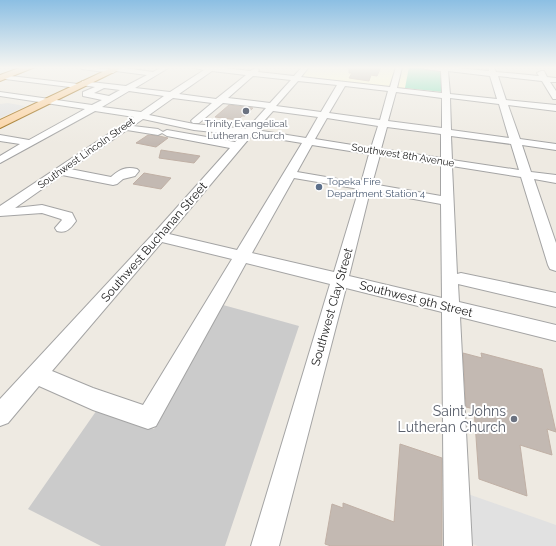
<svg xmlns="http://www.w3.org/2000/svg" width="556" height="546" viewBox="0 0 556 546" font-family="Raleway,sans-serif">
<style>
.education{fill:#fffeda}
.religious{fill:#cbcbcb}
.pitch{fill:#7fdeb7}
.parking{fill:#e1e1e1}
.building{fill:#c3b9b2;stroke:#c0b0a5}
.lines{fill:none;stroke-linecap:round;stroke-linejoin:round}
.minor-casing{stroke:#a4a4a4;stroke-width:2}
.major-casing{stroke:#956100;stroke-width:2}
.minor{fill:#fff;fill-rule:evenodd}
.major{fill:#fccf99;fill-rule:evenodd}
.worship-dot{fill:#6b7280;stroke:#fff;stroke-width:1.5}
.service-dot{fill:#5c6f8a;stroke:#fff;stroke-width:1.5}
.labels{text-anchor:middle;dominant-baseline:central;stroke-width:4;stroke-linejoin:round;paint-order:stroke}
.far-worship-label{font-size:10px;fill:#5b616d;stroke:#fff}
.far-street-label{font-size:10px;fill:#1d1d1d;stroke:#fff}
.far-service-label{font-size:10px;fill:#4e5e75;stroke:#fff;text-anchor:start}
.street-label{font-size:12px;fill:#1d1d1d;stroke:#fff}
.near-worship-label{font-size:14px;fill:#5b616d;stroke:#fff;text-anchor:end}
</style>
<rect width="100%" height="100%" fill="#eeeae2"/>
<polygon class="education" points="306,67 425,67 446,96 296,79"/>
<polygon class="religious" points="223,305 299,326 225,546 101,546 28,509 99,407 154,429"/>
<polygon class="pitch" points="409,67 442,70 443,92 405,88"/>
<g class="parking">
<polygon points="8,103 25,106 26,106 0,118 0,104"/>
<polygon points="465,493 556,525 556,546 478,546 467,542"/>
</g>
<g class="building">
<polygon points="349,67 381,67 377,76 371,75 369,81 349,78 352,73 349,73"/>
<polygon points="229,105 253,108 245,116 242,116 238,120 215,117"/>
<polygon points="148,135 159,136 168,138 156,147 136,143"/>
<polygon points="161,150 200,156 194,163 159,158"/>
<polygon points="144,173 171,178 161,189 133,184"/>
<polygon points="463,353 482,358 481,353 542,369 556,432 547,429 552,455 520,445 527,496 479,479 474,409 466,407"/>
<polygon points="400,444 442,458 442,546 331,546 325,544 332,504 343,508 343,503 394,522"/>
</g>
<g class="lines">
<g class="minor-casing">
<g id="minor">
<path d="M79,67L113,69L118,67L153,72L162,67H170L135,88L170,92L204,70L191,67H216L250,71L256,68L259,70L258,72L294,76L302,67H309L301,77L390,87L396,67H402L397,88L442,93L441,71L425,69L422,67H448L489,71L488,67H494L496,72L539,76L537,73L541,71H544L547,77L556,78V82H550L556,91V99H553L542,81L498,76L506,100L556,105V111L508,105L520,139L556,144V150L522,145L531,172L556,175V183L534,179L556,243V271L550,269L548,265L521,177L452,166L457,274L461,273L556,293V307L458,284L459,302L556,325V341L460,317L472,546H444L442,312L346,288L279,546H251L330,284L246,263L156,426L148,429L93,410L39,386L8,423L0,426V399L154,233L230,148L167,136L162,133L158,135L127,130L70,169L111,177C119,170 125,166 137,169L139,171L135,176L123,179L117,184L113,185L62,175L15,208L42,205L72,213L76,221C71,228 66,234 57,231L55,228L62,220L61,219L42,213L0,216V206L134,117L95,111L0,163V156L20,144L0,141V135L29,140L85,109L0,96V92L92,105L102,100L83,96V92L95,87L82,85V81L126,86L147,75L116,71L113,73L82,69ZM212,71L246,75L216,99L179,94ZM448,71L490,76L497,99L450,94ZM253,76L291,80L270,103L228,98ZM298,81L337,85L321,112L276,106ZM345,86L388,91L380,120L329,113ZM104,88L120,90L109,96L94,93ZM129,91L164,96L141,112L102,107ZM396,92L442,98V128L388,121ZM173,98L212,103L193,119L191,121L193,123H199L223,103L266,108L247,129L194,124L149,115ZM450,98L499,104L509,138L451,130ZM273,111L318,117L306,138L256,130ZM327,118L378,126L371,148L315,139ZM143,119L194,130L242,135L235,142L167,130L163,132L158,129L133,126ZM387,127L441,134V158L381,149ZM252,135L302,143L237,250L169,234ZM451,136L511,144L519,170L452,160ZM312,145L369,154L361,183L297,172ZM380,155L441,165V196L372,184ZM294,178L359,189L334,272L252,253ZM370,191L441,204L442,298L349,276ZM162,242L232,259L143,405L93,388L52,371Z"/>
<polygon points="2,75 78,84 82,86 78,88 5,79 2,79"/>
</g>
</g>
<g class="major-casing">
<g id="major">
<polygon points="22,67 35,67 0,81 0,75"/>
<polygon points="113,67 124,67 0,128 0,120"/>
</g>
</g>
<use href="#minor" class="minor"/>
<use href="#major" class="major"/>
</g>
<linearGradient id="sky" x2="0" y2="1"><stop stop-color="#8cbfe3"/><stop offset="0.47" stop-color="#f7f6f2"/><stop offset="1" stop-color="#f7f6f2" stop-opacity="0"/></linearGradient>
<rect width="556" height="144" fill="url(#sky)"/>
<g class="worship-dot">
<circle cx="246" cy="111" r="4"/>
<circle cx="514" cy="419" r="4"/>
</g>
<circle class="service-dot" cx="319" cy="187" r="4"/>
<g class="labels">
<g class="far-worship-label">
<text x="246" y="123">Trinity Evangelical<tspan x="246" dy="12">Lutheran Church</tspan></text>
</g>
<g class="far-street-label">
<text transform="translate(86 153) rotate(-35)">Southwest Lincoln Street</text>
<text transform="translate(403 155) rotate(9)">Southwest 8th Avenue</text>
</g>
<g class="far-service-label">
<text x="327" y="181">Topeka Fire<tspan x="327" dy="12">Department Station 4</tspan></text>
</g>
<g class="street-label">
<text transform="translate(154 242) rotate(-49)">Southwest Buchanan Street</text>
<text transform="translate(416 299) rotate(14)">Southwest 9th Street</text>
<text transform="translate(332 307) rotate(-74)">Southwest Clay Street</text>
</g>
<g class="near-worship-label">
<text x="506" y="411">Saint Johns<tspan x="506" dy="16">Lutheran Church</tspan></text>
</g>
</g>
</svg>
